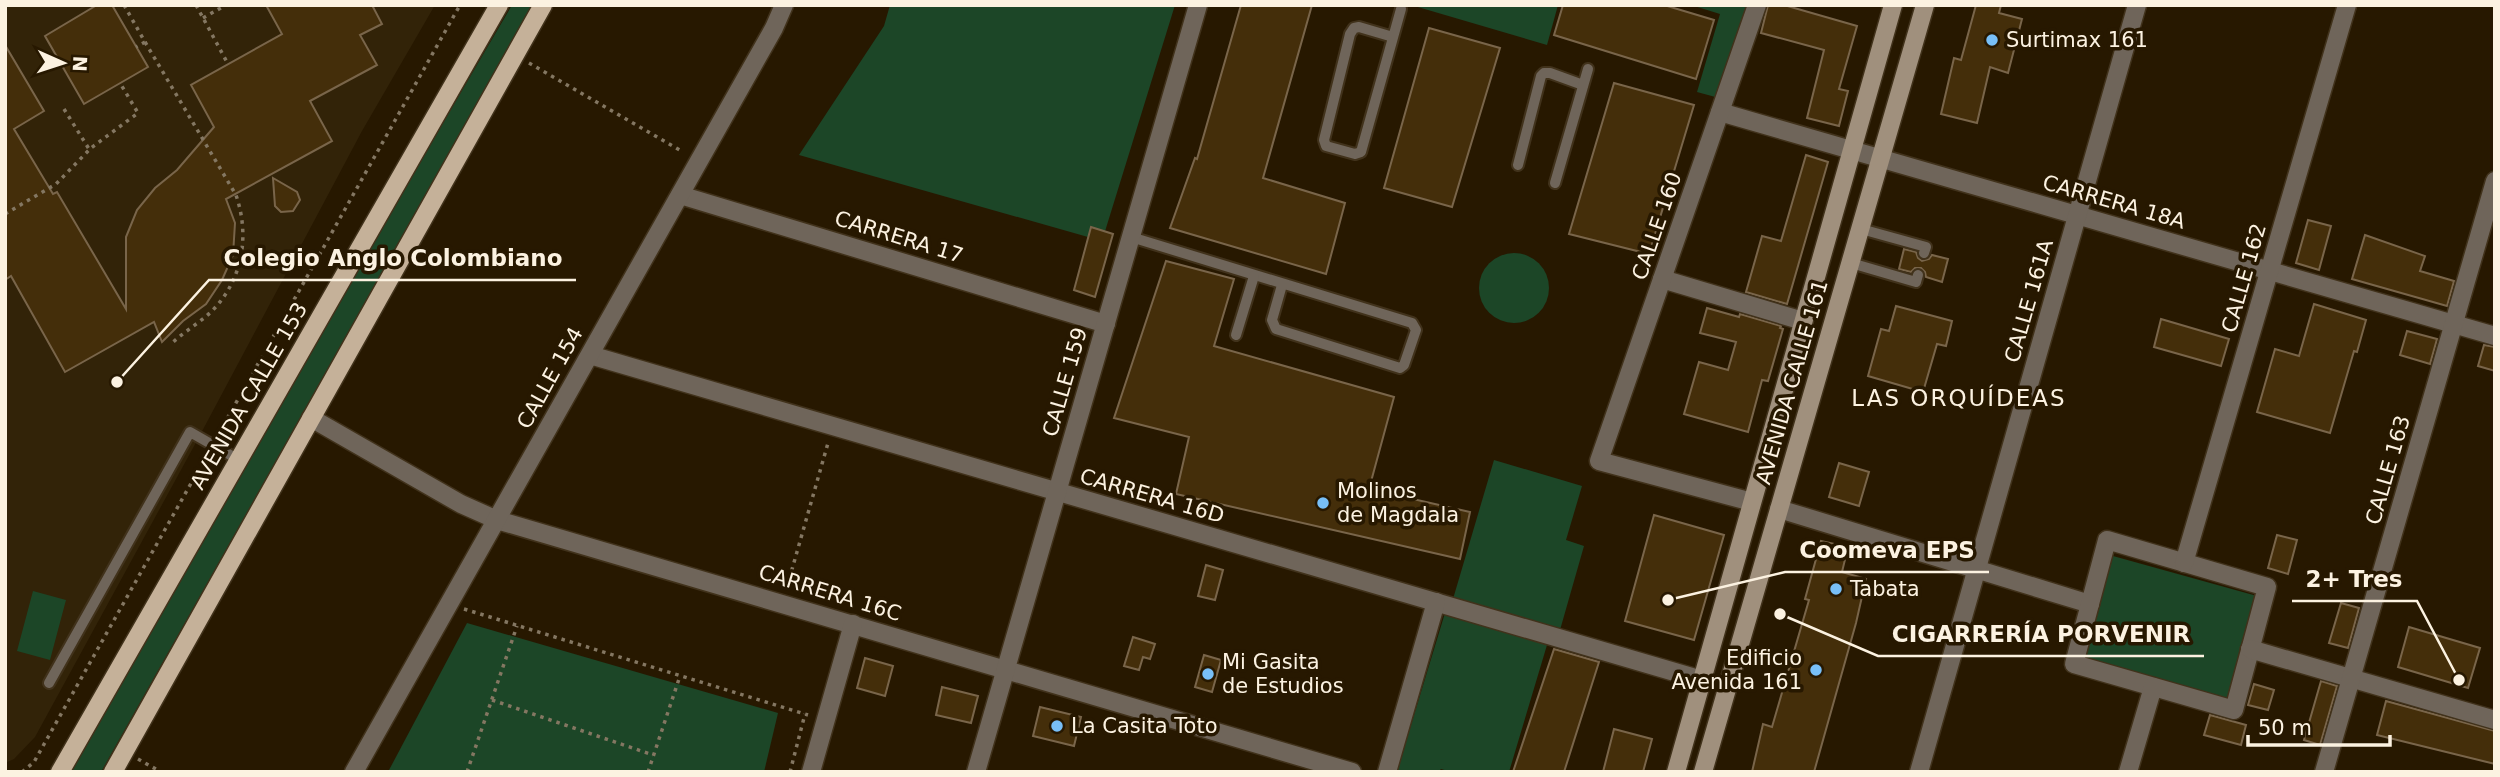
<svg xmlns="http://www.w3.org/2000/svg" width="2500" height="777" viewBox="0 0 2500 777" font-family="'DejaVu Sans',sans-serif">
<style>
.built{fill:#322308}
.green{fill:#1c4627}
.building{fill:#442e0a;stroke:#79654a;stroke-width:2}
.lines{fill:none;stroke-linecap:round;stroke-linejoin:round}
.service-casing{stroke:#41321b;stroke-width:14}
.minor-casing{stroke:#41321b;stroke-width:21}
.tertiary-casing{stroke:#41321b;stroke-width:21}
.secondary-casing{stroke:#41321b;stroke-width:21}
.primary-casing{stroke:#41321b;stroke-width:21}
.path{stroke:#847762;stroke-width:3.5;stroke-dasharray:3.5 5;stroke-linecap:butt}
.service{stroke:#6f655a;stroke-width:10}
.minor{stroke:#6f655a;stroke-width:18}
.tertiary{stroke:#6f655a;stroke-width:18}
.secondary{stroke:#a0907d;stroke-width:18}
.primary{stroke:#c5b199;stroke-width:18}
.poi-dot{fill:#78bff7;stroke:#271800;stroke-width:2.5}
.labels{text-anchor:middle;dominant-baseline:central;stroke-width:7;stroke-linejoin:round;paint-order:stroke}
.poi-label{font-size:21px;fill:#fcf2e1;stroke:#271800;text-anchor:start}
.street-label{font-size:21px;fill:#fcf2e1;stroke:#271800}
.neighbourhood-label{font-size:23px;letter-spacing:2px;fill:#fcf2e1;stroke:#271800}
.leader{fill:none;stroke:#fcf2e1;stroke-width:2.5}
.callout-dot{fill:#fcf2e1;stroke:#271800;stroke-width:2.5}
.callout-label{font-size:23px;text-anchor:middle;font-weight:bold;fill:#fcf2e1;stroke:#271800;stroke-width:7;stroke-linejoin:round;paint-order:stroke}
</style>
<rect width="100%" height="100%" fill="#271800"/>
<polygon class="built" points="5,5 435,5 362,131 199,437 35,737 14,759 5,763"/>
<g class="green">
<polygon points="512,5 533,5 101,772 71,772 270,418"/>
<polygon points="890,5 1175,5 1102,241 799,155 884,26"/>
<polygon points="1411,5 1558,5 1547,45"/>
<polygon points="1691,5 1749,5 1719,98 1697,92 1720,14"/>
<circle cx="1514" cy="288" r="35"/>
<polygon points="1494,460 1582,486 1566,540 1584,546 1560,630 1453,599"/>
<polygon points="2113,556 2257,596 2229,699 2085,659"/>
<polygon points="33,591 66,600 50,660 17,651"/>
<polygon points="1445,613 1547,645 1509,772 1451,772 1441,769 1438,772 1397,771"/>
<polygon points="467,623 778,713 764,772 388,772"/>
</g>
<g class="building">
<polygon points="97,5 112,5 148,67 84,104 45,36"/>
<polygon points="266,5 372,5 382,24 360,35 377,65 310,101 332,141 226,199 235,223 233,255 222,280 206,304 183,321 162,342 154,322 65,372 11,276 5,280 5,45 44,111 14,129 53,194 57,192 126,309 126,237 137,210 155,188 177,170 214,127 191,85 282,34"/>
<polygon points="1241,5 1312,5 1263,178 1345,203 1326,274 1170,228 1195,158 1197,159"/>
<polygon points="1563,5 1664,5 1714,20 1696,79 1554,35"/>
<polygon points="1768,5 1784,5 1857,26 1839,89 1848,91 1839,126 1807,118 1824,50 1761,33"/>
<polygon points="1976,5 2001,5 1999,13 2022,19 2008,73 1990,67 1977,123 1941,114 1954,58 1961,60"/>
<polygon points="1429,28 1500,48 1452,207 1384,188"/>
<polygon points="1614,83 1694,105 1649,254 1569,234"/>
<polygon points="1806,155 1828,162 1787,304 1746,292 1762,236 1781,241"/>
<polygon points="273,178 297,192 300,200 293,211 281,212 275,206"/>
<polygon points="2308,220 2331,226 2319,270 2296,263"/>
<polygon points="1091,227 1113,234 1095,297 1074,290"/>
<polygon points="2365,235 2425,256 2420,271 2454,281 2447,306 2352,279"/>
<polygon points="1904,249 1916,252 1918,258 1922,261 1929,259 1932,255 1948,259 1942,282 1926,277 1925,272 1921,268 1915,268 1911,272 1899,269"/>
<polygon points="1166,261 1234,279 1214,346 1394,397 1369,489 1470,512 1460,559 1176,494 1189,437 1114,418"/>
<polygon points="2314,304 2366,320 2357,352 2354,351 2330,433 2257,412 2275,349 2299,356"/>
<polygon points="1896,306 1952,321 1946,346 1937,344 1923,392 1868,376 1881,329 1889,331"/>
<polygon points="1707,308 1739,317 1740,314 1781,326 1780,328 1783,329 1768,381 1762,380 1748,432 1684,414 1699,362 1728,370 1736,342 1700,333"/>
<polygon points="2161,319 2229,339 2221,366 2154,347"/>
<polygon points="2407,331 2437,339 2430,364 2400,355"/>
<polygon points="2484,345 2495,347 2495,371 2478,366"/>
<polygon points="1839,463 1869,472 1859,506 1829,497"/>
<polygon points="1654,515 1724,535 1694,640 1625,621"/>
<polygon points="2277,535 2297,540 2288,574 2268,568"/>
<polygon points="1821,541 1848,547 1842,572 1866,579 1856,623 1814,772 1752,772 1763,724 1772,727 1809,600 1805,599"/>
<polygon points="1206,565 1223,570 1215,600 1198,596"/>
<polygon points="2341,603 2359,608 2348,648 2329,643"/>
<polygon points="2409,627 2480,648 2468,688 2398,667"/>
<polygon points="1133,637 1155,644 1150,659 1143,657 1139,670 1124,666"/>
<polygon points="1554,649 1599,662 1564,772 1513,772"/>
<polygon points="1204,655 1221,660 1212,692 1195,687"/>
<polygon points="865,658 893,666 885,696 857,688"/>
<polygon points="2321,681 2337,686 2320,745 2304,740"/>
<polygon points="2254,684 2274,690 2268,710 2248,705"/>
<polygon points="942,687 978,696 971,723 936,715"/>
<polygon points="2386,701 2495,731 2495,764 2377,735"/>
<polygon points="1040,707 1081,717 1074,746 1033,736"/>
<polygon points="2210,715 2246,725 2241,745 2204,735"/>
<polygon points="1614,729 1652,739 1643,772 1603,772"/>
</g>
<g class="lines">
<g class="service-casing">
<g id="service">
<polyline points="1393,37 1359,27 1354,28 1350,34 1324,140 1326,146 1355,154 1361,152 1401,9"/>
<polyline points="1518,165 1541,76 1544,73 1550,73 1583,85"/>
<polyline points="1555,183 1588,69"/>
<polyline points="1861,229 1926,247 1924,253"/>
<polyline points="1131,237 1412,323 1416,330 1404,365 1400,368 1276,329 1272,320 1282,285"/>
<polyline points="1851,263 1916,282 1918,275"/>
<polyline points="1236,335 1254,276"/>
<polyline points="49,683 190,432 239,460"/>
</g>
</g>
<g class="minor-casing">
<g id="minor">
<polyline points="1720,112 2495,336"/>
<polyline points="680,195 1106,324"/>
<polyline points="1662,279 1803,321"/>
<polyline points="590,355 1702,680"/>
<polyline points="311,418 461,504 497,520 1352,772"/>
<polyline points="1752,502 1599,461 1757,5"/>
<polyline points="1779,509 2090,604"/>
<polygon points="2107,540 2267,587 2234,710 2074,664"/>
<polyline points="2184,563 2347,5"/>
<polyline points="2250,649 2495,720"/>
<polyline points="354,772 774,28 784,5"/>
<polyline points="811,772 853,624"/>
<polyline points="1387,772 1436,602"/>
<polyline points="1919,772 2137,5"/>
<polyline points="2128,772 2153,687"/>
<polyline points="2324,772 2495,181"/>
</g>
</g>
<g class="tertiary-casing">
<polyline id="tertiary" points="976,772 1198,5"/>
</g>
<g class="secondary-casing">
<g id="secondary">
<polyline points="1676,772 1893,5"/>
<polyline points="1703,772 1925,5"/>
</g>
</g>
<g class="primary-casing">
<g id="primary">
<polyline points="60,772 499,5"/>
<polyline points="113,772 543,5"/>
</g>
</g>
<g class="path">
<polyline points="124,5 145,42 136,47"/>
<polyline points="196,5 228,64"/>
<polyline points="203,18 226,5"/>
<path d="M145,42L236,195C250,236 243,280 211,312C199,323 184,332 172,343"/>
<polyline points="529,63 683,152"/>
<polyline points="64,109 89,149"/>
<polyline points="5,214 56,184 91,148 138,113 120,83"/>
<polyline points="219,433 460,5"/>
<polyline points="787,587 828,443"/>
<polyline points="464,609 808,715"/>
<polyline points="492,700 653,755"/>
<polyline points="138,759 161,772"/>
<polyline points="22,772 34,762 207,455"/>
<polyline points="467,772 517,626"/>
<polyline points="648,772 680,676"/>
<polyline points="790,772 805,714"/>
</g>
<use href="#service" class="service"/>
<use href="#minor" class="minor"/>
<use href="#tertiary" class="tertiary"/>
<use href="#secondary" class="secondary"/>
<use href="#primary" class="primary"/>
</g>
<g class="poi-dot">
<circle cx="1992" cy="40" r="7"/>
<circle cx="1323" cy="503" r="7"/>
<circle cx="1836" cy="589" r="7"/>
<circle cx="1816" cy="670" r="7"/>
<circle cx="1208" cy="674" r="7"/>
<circle cx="1057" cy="726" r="7"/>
</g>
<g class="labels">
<g class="poi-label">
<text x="2006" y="40">Surtimax 161</text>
<text x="1337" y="491">Molinos<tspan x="1337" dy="24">de Magdala</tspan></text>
<text x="1850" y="589">Tabata</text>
<text x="1802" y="658" text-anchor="end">Edificio<tspan x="1802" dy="24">Avenida 161</tspan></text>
<text x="1222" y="662">Mi Gasita<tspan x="1222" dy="24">de Estudios</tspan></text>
<text x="1071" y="726">La Casita Toto</text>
</g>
<g class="street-label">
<text transform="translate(2114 202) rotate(16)">CARRERA 18A</text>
<text transform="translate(1657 226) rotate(-71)">CALLE 160</text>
<text transform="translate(899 237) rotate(17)">CARRERA 17</text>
<text transform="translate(2244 278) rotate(-74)">CALLE 162</text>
<text transform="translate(2029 301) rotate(-74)">CALLE 161A</text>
<text transform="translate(550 378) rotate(-61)">CALLE 154</text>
<text transform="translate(1065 382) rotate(-74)">CALLE 159</text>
<text transform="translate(1792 382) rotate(-74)">AVENIDA CALLE 161</text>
<text transform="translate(249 396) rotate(-60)">AVENIDA CALLE 153</text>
<text transform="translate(2388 470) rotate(-74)">CALLE 163</text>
<text transform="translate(1152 496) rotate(16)">CARRERA 16D</text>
<text transform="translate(830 593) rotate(17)">CARRERA 16C</text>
</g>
<g class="neighbourhood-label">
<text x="1959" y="398">LAS ORQUÍDEAS</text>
</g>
</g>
<path class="leader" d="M117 382L209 280H576M1668 600L1785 572H1989M2459 680L2417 601H2292M1780 614L1878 656H2204"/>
<g class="callout-dot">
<circle cx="117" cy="382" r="7"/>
<circle cx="1668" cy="600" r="7"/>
<circle cx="2459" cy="680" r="7"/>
<circle cx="1780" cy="614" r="7"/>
</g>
<g class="callout-label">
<text x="393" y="266">Colegio Anglo Colombiano</text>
<text x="1887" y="558">Coomeva EPS</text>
<text x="2354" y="587">2+ Tres</text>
<text x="2041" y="642">CIGARRERÍA PORVENIR</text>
</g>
<rect width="2500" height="777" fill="none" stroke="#fcf2e1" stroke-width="14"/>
<g transform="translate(63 63) rotate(93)" stroke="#271800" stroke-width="5" paint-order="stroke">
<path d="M0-5L12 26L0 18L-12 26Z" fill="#fcf2e1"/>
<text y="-10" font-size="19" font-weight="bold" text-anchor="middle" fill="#fcf2e1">N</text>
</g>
<path d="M2248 735v10h142v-10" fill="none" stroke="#fcf2e1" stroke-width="3.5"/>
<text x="2258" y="735" font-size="21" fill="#fcf2e1" stroke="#271800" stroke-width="5" paint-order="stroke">50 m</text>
</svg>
